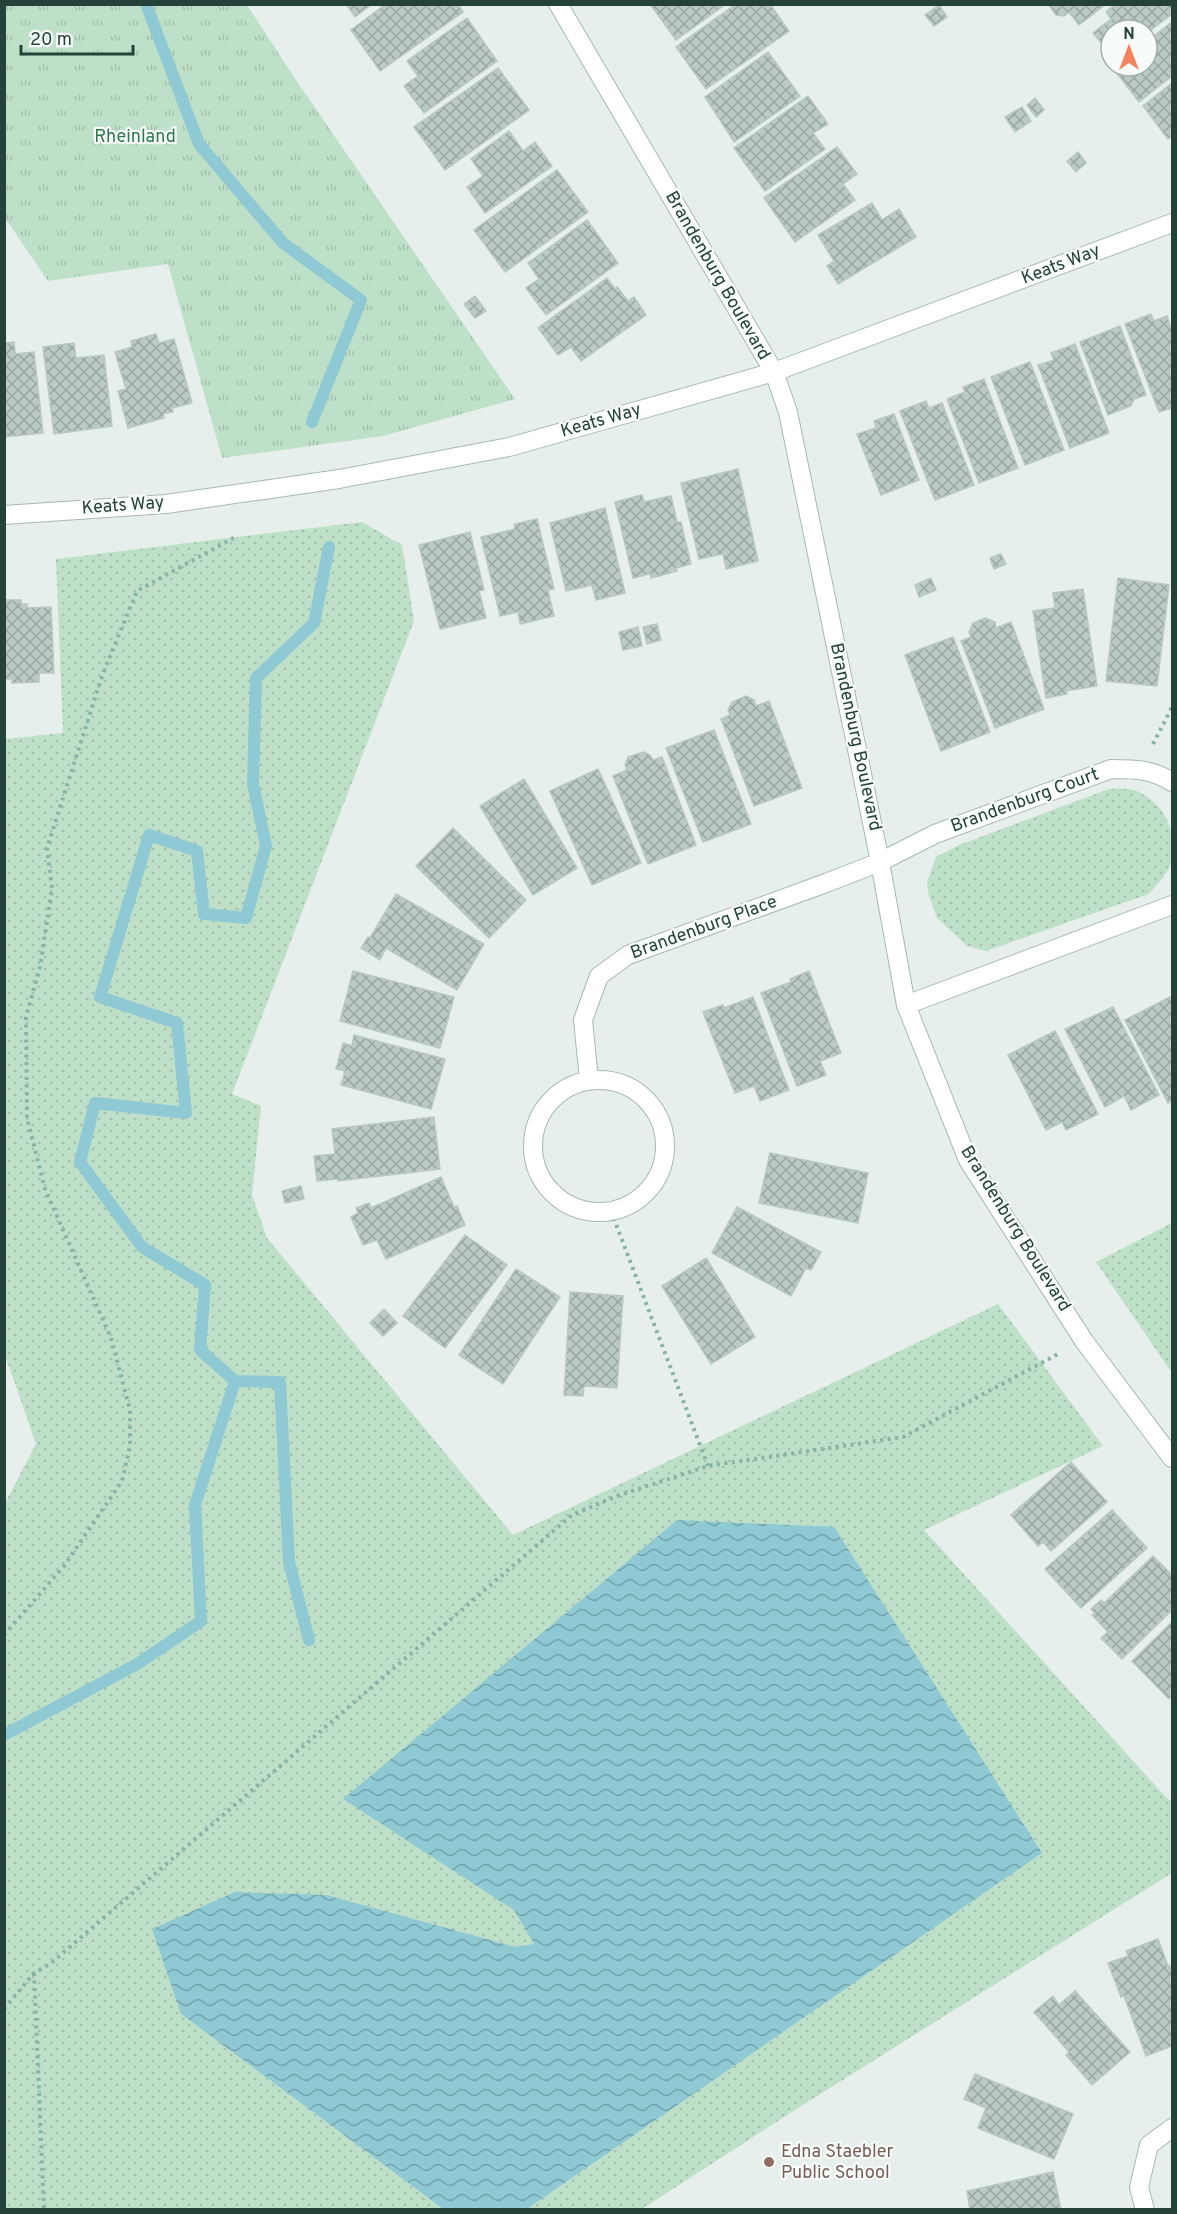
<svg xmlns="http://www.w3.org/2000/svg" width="1177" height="2214" viewBox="0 0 1177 2214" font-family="Overpass,sans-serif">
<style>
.grass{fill:url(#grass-dots)}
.park{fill:url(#park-tufts)}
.water{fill:url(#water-waves)}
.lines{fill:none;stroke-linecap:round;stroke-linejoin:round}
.stream{stroke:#8ec9d4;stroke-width:12}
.building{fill:url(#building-cross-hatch);stroke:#b8c9c2;stroke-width:1.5}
.minor-casing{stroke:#a8b8b2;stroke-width:20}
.path{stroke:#86b3a5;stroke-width:4;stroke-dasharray:3 4.5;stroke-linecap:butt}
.minor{stroke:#fff;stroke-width:18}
.education-dot{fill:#8d6e63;stroke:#f7fbf9;stroke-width:2}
.labels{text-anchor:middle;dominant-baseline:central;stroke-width:4.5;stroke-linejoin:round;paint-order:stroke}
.park-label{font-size:18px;fill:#2d7a4b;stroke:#f7fbf9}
.street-label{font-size:18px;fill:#24423a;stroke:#f7fbf9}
.education-label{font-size:18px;fill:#785e54;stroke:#f7fbf9;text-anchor:start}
</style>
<defs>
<pattern id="grass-dots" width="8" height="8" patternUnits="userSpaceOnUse" patternTransform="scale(1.5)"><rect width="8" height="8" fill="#bfe0c8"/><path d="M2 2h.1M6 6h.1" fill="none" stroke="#a4c1ad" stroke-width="1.8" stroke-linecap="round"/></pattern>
<pattern id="park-tufts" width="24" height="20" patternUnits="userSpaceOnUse" patternTransform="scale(1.5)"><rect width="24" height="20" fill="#bfe0c8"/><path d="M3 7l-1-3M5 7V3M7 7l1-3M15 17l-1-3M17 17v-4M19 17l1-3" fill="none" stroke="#a4c1ad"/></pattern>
<pattern id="water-waves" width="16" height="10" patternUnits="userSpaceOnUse" patternTransform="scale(1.5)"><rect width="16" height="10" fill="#8ec9d4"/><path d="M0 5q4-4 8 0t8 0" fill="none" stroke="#74a5ad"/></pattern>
<pattern id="building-cross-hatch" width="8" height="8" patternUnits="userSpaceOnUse" patternTransform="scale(1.5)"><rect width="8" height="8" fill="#bbcac4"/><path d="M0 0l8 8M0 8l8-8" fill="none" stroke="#98a6a0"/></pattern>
</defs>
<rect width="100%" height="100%" fill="#e6efeb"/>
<g class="grass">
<polygon points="362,522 402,545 414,621 232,1094 261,1106 252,1195 267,1238 513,1535 998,1304 1103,1446 924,1530 1164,1795 1172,1802 1172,1873 787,2115 642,2209 527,2209 1041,1853 343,1799 515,1910 534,1944 181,2014 443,2209 5,2209 4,1505 36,1444 5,1355 5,739 63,733 56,559"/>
<path d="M1109,789C1117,789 1129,788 1137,791C1164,804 1177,829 1172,859C1170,872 1157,884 1149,894L986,951L967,946L937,918L929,896L927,882L936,857L959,845Z"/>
<polygon points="1172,1223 1172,1373 1096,1262"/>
</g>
<polygon class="park" points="4,5 247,5 296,80 515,399 383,436 222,458 168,264 48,281 5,218"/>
<polygon class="water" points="677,1520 834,1527 1042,1853 527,2209 443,2209 181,2014 152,1929 235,1892 326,1895 515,1947 534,1944 514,1910 343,1799"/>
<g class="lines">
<g class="stream">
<polyline points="146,4 199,144 283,243 361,300 312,422"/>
<polyline points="309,1640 289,1562 280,1382 235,1381 200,1350 205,1285 142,1247 80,1162 95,1103 186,1113 177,1023 100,997 149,835 197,851 204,914 246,918 266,846 253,784 256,678 314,623 329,547"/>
<polyline points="4,1735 139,1663 201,1621 195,1505 235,1381"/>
</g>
</g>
<g class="building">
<polygon points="346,4 372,4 355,17"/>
<polygon points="386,4 458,4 463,12 380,71 351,30"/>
<polygon points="650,4 726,4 676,40"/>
<polygon points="736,4 770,4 789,31 706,89 676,47"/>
<polygon points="1048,4 1106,4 1079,25 1069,12 1064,16 1056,15"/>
<polygon points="1116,4 1172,4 1172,14 1147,33 1147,30 1111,30 1111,55 1093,33 1111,19 1106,12"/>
<polygon points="939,5 947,17 934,26 925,15"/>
<polygon points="467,18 497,61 424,113 404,86 418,76 407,61"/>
<polygon points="1172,22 1172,76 1139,102 1113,68 1115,66 1147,66 1147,41"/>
<polygon points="768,52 800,96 734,142 705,97"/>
<polygon points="498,68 529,110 445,170 414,127"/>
<polygon points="1172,83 1172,136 1168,139 1143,106"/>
<polygon points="808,96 828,124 813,133 825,149 765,191 734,148"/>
<polygon points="1035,98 1044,110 1036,117 1027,105"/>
<polygon points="1022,107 1031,121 1015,132 1005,117"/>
<polygon points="509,131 523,151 535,142 552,166 485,213 467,187 483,176 471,159"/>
<polygon points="837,147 857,174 843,184 855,200 795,242 764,198"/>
<polygon points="1078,152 1086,163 1076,172 1067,161"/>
<polygon points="557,170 588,212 505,272 474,230"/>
<polygon points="872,203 882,220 899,209 916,237 838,284 827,266 834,261 818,235"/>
<polygon points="587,220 618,263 546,315 526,288 539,279 528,263"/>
<polygon points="607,278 615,289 617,287 628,301 634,297 646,315 581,361 571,347 558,355 538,328"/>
<polygon points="475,296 486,311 475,318 464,304"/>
<polygon points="1151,314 1154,321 1167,316 1172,331 1172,408 1159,412 1125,324"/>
<polygon points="1120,326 1146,395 1134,399 1131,406 1108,415 1080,342"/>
<polygon points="156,334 159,343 174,339 192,403 172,408 173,412 163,414 164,418 128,428 118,391 126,389 115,352 132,347 131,341"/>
<polygon points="14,342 15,354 34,352 43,433 4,437 4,343"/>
<polygon points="74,343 76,358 104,355 112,426 54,434 43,347"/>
<polygon points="1075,344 1109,433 1070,448 1038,365 1054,360 1051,353"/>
<polygon points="1030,362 1064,450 1025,465 991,377"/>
<polygon points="984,379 1018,468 979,483 947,399 965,392 963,387"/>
<polygon points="926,401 929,408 942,403 974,485 935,500 900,411"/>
<polygon points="894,414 919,480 881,495 857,434 876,428 874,421"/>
<polygon points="738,469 758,561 726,569 723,554 699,559 681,483"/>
<polygon points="642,495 644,502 671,496 677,522 681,522 691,564 676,568 677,571 651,578 650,574 633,578 615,502"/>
<polygon points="605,508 625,593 596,600 592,585 566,591 550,523"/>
<polygon points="537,519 554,589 548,590 554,616 520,624 518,612 500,616 481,537 515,529 514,524"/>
<polygon points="470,532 484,590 479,591 486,618 440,629 419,545"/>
<polygon points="1001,554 1006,564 994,569 990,558"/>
<polygon points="931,578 936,590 919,597 915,585"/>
<polygon points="1118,578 1169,585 1157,686 1106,681"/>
<polygon points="1083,589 1097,686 1066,691 1067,694 1046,698 1033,611 1055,608 1053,593"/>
<polygon points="4,600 21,600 21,604 27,604 27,608 51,607 54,673 39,673 39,682 12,683 12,679 4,679"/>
<polygon points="985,618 995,622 996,628 1011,622 1044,709 995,728 961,641 971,637 969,632 973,623"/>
<polygon points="657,624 661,640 647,644 643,627"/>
<polygon points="638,627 642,646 623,650 619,632"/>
<polygon points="953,637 990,732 941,751 905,655"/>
<polygon points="746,696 754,700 756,706 769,701 802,788 754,806 721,719 730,715 728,710 732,702"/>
<polygon points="714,730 751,824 703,842 666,748"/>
<polygon points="643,752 650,755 653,760 662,757 696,845 648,864 613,776 627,770 625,765 628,757"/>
<polygon points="598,769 641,863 592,885 550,791"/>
<polygon points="524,779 577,868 533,895 480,806"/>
<polygon points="453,828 526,900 489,938 416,866"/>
<polygon points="396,894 484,944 457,990 386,948 380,960 361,948 368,937 370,938"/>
<polygon points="353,971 454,997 440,1048 340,1021"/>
<polygon points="809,971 841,1053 820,1061 826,1075 797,1086 761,993 791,982 790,979"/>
<polygon points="1172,996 1172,1101 1168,1103 1125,1020"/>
<polygon points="753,997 789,1090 760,1101 754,1086 735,1093 703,1012 723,1005 724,1008"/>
<polygon points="1113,1007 1159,1095 1131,1110 1124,1096 1105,1107 1065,1029"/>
<polygon points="1055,1031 1098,1114 1066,1130 1062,1122 1046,1130 1008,1055"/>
<polygon points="354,1035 445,1059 431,1109 341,1085 345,1071 336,1069 343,1043 352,1046"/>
<polygon points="434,1117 440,1169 338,1181 338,1179 317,1181 314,1156 335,1154 332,1129"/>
<polygon points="770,1153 868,1173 858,1223 759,1203"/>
<polygon points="441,1177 454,1207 457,1206 465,1225 386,1259 377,1240 363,1245 351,1217 358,1213 356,1208 369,1203 371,1208"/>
<polygon points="301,1186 304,1199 285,1203 282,1191"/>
<polygon points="737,1207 821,1252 811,1270 806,1268 791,1296 712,1253"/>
<polygon points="465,1235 507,1265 445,1348 403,1316"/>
<polygon points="706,1258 755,1337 711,1364 662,1286"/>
<polygon points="516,1269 560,1297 503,1384 459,1355"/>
<polygon points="570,1292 623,1296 617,1388 584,1386 583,1396 564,1395"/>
<polygon points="384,1309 397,1323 383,1336 370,1323"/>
<polygon points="1071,1462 1107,1502 1051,1551 1043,1542 1038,1546 1011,1515"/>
<polygon points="1112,1510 1147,1548 1081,1608 1045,1569"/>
<polygon points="1153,1556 1172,1575 1172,1610 1122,1659 1101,1638 1108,1632 1092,1615 1095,1613 1091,1609 1101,1600 1104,1603"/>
<polygon points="1172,1622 1172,1696 1169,1699 1132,1661"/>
<polygon points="1158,1939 1168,1966 1171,1966 1172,1969 1172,2046 1146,2056 1124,1996 1121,1997 1108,1963 1128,1956 1126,1951"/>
<polygon points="1075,1991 1130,2052 1092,2085 1066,2055 1069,2052 1034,2012 1053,1996 1059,2005"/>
<polygon points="975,2074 1073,2114 1054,2159 978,2128 986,2108 964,2099"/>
<polygon points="1053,2172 1061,2210 970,2210 967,2191"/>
</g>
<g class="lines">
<g class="minor-casing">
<g id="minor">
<polyline points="558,4 774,372 788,412 880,862 906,1005 968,1160 1084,1341 1172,1458"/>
<polyline points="4,515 166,504 339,479 509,447 774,372 1172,223"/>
<polyline points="906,1005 1172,905"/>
<path d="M589,1080L583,1020L599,976L628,955L826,883L880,862L935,834L1111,769C1134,769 1152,769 1172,782"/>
<circle cx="599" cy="1146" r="66"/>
<polyline points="1145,2210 1139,2187 1149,2145 1172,2128"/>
</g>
</g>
<g class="path">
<polyline points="1153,744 1172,707"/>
<polyline points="611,1211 708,1466"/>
<polyline points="4,1635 64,1566 122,1481 130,1446 130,1410 111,1338 45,1189 27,1118 26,1017 40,967 52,888 47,848 102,676 137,591 237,536"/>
<polyline points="34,1973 44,2210"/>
<polyline points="4,2009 34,1973 50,1964 572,1515 617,1496 708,1466 903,1437 1060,1353"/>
</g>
<use href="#minor" class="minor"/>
</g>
<circle class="education-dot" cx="769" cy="2162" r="6"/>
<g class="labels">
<g class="park-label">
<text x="135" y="137">Rheinland</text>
</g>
<g class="street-label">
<text transform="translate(1061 265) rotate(-21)">Keats Way</text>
<text transform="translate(717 276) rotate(60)">Brandenburg Boulevard</text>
<text transform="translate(601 421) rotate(-16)">Keats Way</text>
<text transform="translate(123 506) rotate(-4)">Keats Way</text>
<text transform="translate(855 737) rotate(78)">Brandenburg Boulevard</text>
<text transform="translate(1025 801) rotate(-20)">Brandenburg Court</text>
<text transform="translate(704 928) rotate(-20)">Brandenburg Place</text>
<text transform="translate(1015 1229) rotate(58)">Brandenburg Boulevard</text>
</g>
<g class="education-label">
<text x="781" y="2152">Edna Staebler<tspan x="781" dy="21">Public School</tspan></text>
</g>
</g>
<rect width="1177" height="2214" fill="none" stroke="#24423a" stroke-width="12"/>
<g transform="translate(1129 48)"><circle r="28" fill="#f7fbf9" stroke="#a3b1ad" stroke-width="1.5"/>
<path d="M0-4.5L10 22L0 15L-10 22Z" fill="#f4845f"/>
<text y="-9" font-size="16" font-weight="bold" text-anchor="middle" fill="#24423a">N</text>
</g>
<path d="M21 45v9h112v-9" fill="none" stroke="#24423a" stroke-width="3"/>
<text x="30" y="45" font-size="18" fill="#24423a" stroke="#f7fbf9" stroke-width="4.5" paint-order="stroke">20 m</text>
</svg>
